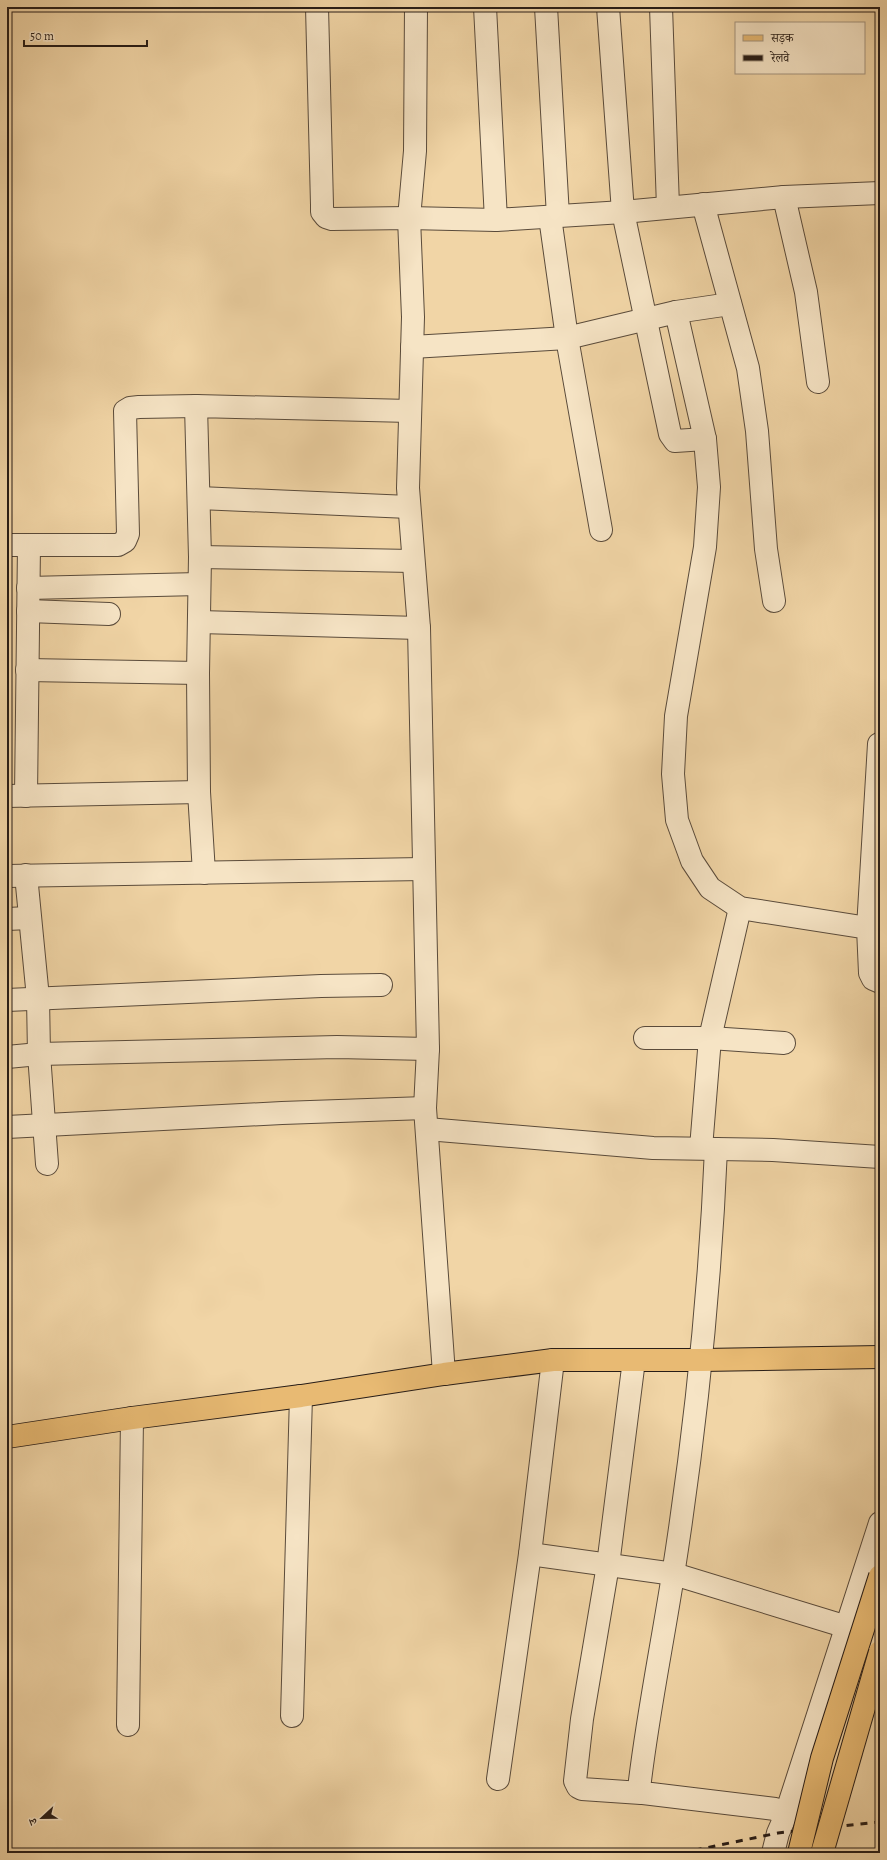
<svg xmlns="http://www.w3.org/2000/svg" width="887" height="1860" viewBox="0 0 887 1860" font-family="Alegreya,'Noto Serif Devanagari',serif">
<style>
.lines{fill:none;stroke-linecap:round;stroke-linejoin:round}
.minor-casing{stroke:#5a4b3b;stroke-width:24}
.major-casing{stroke:#281d17;stroke-width:24}
.minor{stroke:#f6e4c5;stroke-width:22}
.major{stroke:#e8ba73;stroke-width:22}
.rail{stroke:#281d17;stroke-width:3;stroke-dasharray:7 7;stroke-linecap:butt}
.major-bridge-casing{stroke:#281d17;stroke-width:24;stroke-linecap:butt}
.major-bridge{stroke:#e8ba73;stroke-width:22}
</style>
<rect width="100%" height="100%" fill="#f1d5a6"/>
<filter id="stains"><feTurbulence type="fractalNoise" baseFrequency=".005" numOctaves="4"/><feColorMatrix values="0 0 0 0 .2 0 0 0 0 .09 0 0 0 0 .02 0 0 0 .5 -.17"/></filter>
<radialGradient id="worn" r=".72"><stop offset=".6" stop-color="#630" stop-opacity="0"/><stop offset="1" stop-color="#630" stop-opacity=".3"/></radialGradient>
<g class="lines">
<g class="minor-casing">
<g id="minor">
<polyline points="317,7 322,205 322,212 326,217 332,219 409,218 496,220 623,212 784,197 880,193"/>
<polyline points="416,7 415,151 409,218 413,317 408,488 419,628 428,1049 425,1108 444,1374"/>
<polyline points="485,7 496,220"/>
<polyline points="546,7 558,216"/>
<polyline points="608,7 623,212 670,434 675,441 705,439"/>
<polyline points="661,7 668,207"/>
<polyline points="784,197 806,292 818,382"/>
<polyline points="703,204 748,368 757,431 766,549 774,601"/>
<polyline points="550,217 567,338 601,530"/>
<polyline points="676,312 705,439 709,487 705,547 676,716 673,774 677,820 692,861 710,888 740,908 868,928 870,973 873,979 880,982"/>
<polyline points="412,347 567,338 676,312 730,304"/>
<polyline points="199,498 409,507"/>
<polyline points="7,545 29,545"/>
<polyline points="200,557 412,561"/>
<polyline points="28,588 199,584"/>
<polyline points="28,611 109,614"/>
<polyline points="199,622 419,628"/>
<polyline points="27,670 198,673"/>
<polyline points="7,796 199,792"/>
<polyline points="26,796 29,545 118,545 125,541 128,534 125,411 130,408 139,407 196,406"/>
<polyline points="204,873 199,792 198,673 200,557 196,406 410,411"/>
<polyline points="26,875 38,998 39,1054 47,1164"/>
<polyline points="7,876 423,869"/>
<polyline points="7,919 29,918"/>
<polyline points="868,928 879,744"/>
<polyline points="7,1000 321,986 381,985"/>
<polyline points="645,1038 710,1038 784,1043"/>
<polyline points="7,1057 39,1054 337,1047 428,1049"/>
<polyline points="7,1127 282,1113 425,1108"/>
<polyline points="427,1129 653,1148 773,1150 880,1157"/>
<polyline points="701,1148 710,1038 740,908"/>
<path d="M716,1149C710,1292 695,1434 673,1575C662,1646 647,1718 639,1789L643,1793L775,1809L785,1817L778,1833L773,1853"/>
<polyline points="634,1360 608,1565 582,1719 575,1781 578,1787 582,1789 641,1793"/>
<polyline points="530,1554 674,1574 847,1627"/>
<polyline points="292,1716 301,1396"/>
<polyline points="128,1725 132,1418"/>
<polyline points="498,1779 530,1554 553,1360"/>
<polyline points="785,1817 880,1523"/>
</g>
</g>
<g class="major-casing">
<polyline id="major" points="7,1437 132,1418 301,1396 444,1374 553,1360 702,1360 880,1357"/>
</g>
<use href="#minor" class="minor"/>
<use href="#major" class="major"/>
<polyline class="rail" points="681,1853 778,1833 880,1822"/>
<g class="major-bridge-casing">
<g id="major-bridge">
<polyline points="799,1853 822,1758 880,1576"/>
<polyline points="822,1853 880,1652"/>
</g>
</g>
<use href="#major-bridge" class="major-bridge"/>
</g>
<rect width="887" height="1860" fill="none" stroke="#f1d5a6" stroke-width="24"/>
<rect x="8" y="8" width="871" height="1844" fill="none" stroke="#281d17" stroke-width="2"/>
<rect x="12" y="12" width="863" height="1836" fill="none" stroke="#281d17"/>
<rect x="735" y="22" width="130" height="52" fill="#f6e4c5" stroke="#a4947f"/>
<rect x="743" y="35" width="20" height="6" fill="#e8ba73" stroke="#a4947f"/>
<text x="771" y="42" font-size="12" fill="#281d17">सड़क</text>
<rect x="743" y="55" width="20" height="6" fill="#281d17" stroke="#a4947f"/>
<text x="771" y="62" font-size="12" fill="#281d17">रेलवे</text>
<g transform="translate(42 1818) rotate(248)" stroke="#f6e4c5" stroke-width="3" paint-order="stroke">
<path d="M0-3L7 15L0 10L-7 15Z" fill="#281d17"/>
<text y="-6" font-size="11" font-weight="bold" text-anchor="middle" fill="#281d17">उ</text>
</g>
<path d="M24 40v6h123v-6" fill="none" stroke="#281d17" stroke-width="2"/>
<text x="30" y="40" font-size="12" fill="#281d17" stroke="#f6e4c5" stroke-width="3" paint-order="stroke">50 m</text>
<rect width="100%" height="100%" filter="url(#stains)"/>
<rect width="100%" height="100%" fill="url(#worn)"/>
</svg>
